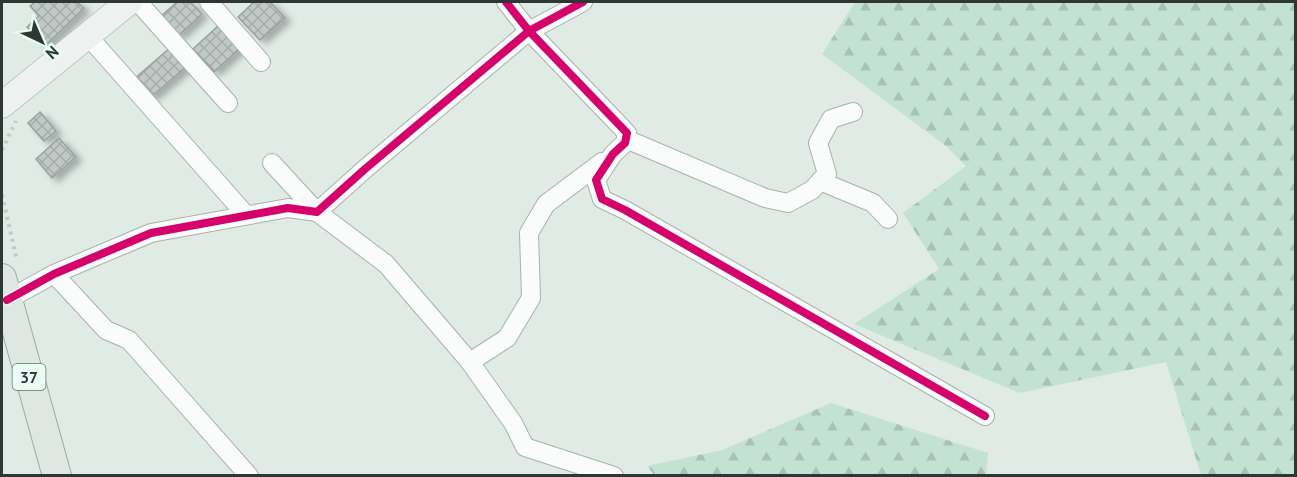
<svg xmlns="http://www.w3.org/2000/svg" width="1297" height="477" viewBox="0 0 1297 477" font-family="'PT Sans',sans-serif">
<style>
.forest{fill:url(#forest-firs)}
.building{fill:url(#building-cross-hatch);stroke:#98a19d;stroke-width:1.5;filter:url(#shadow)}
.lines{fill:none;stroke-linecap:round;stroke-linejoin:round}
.street-casing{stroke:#a8b1ad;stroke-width:20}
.secondary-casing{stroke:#a8b1ad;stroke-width:27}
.primary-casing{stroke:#9aaaa3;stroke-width:30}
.path{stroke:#c4c8c7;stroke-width:4;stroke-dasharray:3 4.5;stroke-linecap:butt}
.street{stroke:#fafcfb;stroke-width:18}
.secondary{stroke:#edf1ef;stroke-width:26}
.primary{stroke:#dfe7e3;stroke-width:28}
.cycleway-casing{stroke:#e8fef4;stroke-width:11}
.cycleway{stroke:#d6006c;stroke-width:8}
.labels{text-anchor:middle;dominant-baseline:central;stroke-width:6;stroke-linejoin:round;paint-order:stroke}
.shield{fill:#e8fef4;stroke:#66736e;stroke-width:1.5}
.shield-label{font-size:16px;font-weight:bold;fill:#2f3734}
</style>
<defs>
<pattern id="forest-firs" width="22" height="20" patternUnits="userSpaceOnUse" patternTransform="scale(1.5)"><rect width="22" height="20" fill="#c3e2d4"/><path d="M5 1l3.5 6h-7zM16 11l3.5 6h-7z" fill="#a8c2b7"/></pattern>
<pattern id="building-cross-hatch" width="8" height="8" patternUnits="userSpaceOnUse" patternTransform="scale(1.5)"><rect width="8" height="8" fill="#c0c9c5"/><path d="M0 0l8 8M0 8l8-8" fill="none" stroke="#a5adaa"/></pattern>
<filter id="shadow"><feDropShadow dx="6" dy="4" stdDeviation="3" flood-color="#0004"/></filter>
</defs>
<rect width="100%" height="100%" fill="#e0ebe6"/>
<g class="forest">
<polygon points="855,2 1295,2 1295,475 1201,475 1166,362 1020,393 854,324 939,269 903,213 966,166 946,146 822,54"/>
<polygon points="831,403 988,453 986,475 655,476 647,466 722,450"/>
</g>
<g class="building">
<polygon points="35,2 77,2 84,8 45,46 27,27 39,16 30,6"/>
<polygon points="177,2 190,2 202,14 178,36 160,17"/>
<polygon points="254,2 270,2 285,18 260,40 238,17"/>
<polygon points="219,25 240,48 214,72 193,49"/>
<polygon points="171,47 187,66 151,97 134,79"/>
<polygon points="40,112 56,131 44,141 28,123"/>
<polygon points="59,138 76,157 52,178 36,159"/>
</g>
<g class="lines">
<g class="street-casing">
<g id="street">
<polyline points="138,2 228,103"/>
<polyline points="209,2 261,62"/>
<polyline points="506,2 529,31 627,133 625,143 613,154 596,180 602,199 625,210 985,416"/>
<polyline points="87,35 246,215"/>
<polyline points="626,139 765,198 788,203 812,190 827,174 818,143 831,119 853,112"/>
<polyline points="272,163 317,212 386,264 470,362 513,423 525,447 614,476"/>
<polyline points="820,181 873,203 888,219"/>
<polyline points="54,274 106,330 129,340 249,476"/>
<polyline points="7,300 54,274 151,233 288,208 317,212 365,169 529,31 583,2"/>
<polyline points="470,362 507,338 531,298 529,233 546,204 602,162"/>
</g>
</g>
<g class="secondary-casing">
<polyline id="secondary" points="2,105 129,2"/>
</g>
<g class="primary-casing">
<polyline id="primary" points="2,278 57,476"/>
</g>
<g class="path">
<polyline points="2,150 16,121"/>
<polyline points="2,195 17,261"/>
</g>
<use href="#street" class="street"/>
<use href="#secondary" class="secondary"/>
<use href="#primary" class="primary"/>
<g class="cycleway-casing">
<g id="cycleway">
<polyline points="506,2 529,31 627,133 625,143 613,154 596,180 602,199 625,210 985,416"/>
<polyline points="7,300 54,274 151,233 288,208 317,212 365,169 529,31 583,2"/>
</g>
</g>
<use href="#cycleway" class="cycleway"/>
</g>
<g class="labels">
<rect class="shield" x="12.5" y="364" width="33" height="26" rx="4.5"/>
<g class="shield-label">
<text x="29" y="377">37</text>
</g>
</g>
<rect width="1297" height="477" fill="none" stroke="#2f3734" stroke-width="6"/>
<g transform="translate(42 42) rotate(136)" stroke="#e8fef4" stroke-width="4.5" paint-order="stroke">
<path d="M0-4.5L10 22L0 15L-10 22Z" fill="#2f3734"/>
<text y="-9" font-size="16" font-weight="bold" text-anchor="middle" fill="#2f3734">N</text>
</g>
</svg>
